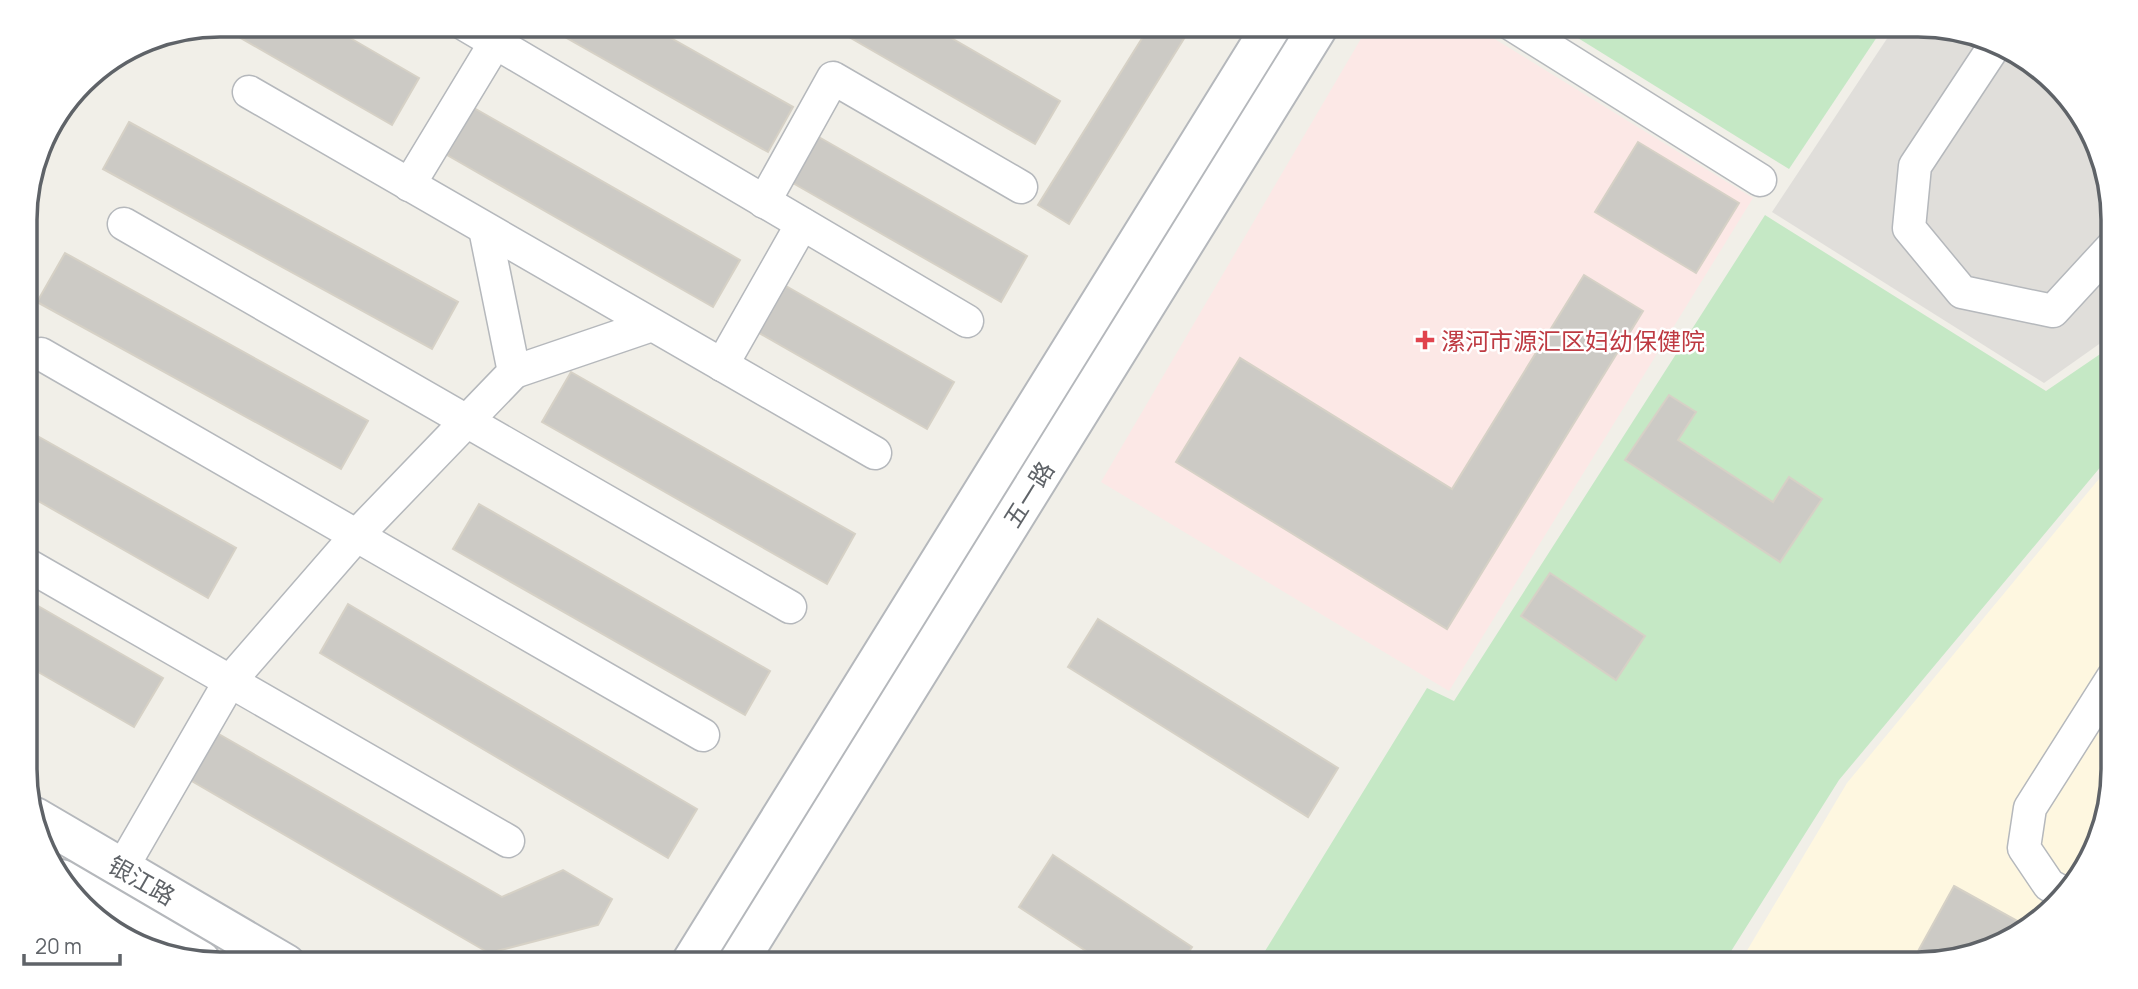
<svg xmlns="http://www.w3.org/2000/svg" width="2138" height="989" viewBox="0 0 2138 989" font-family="Manrope,'Noto Sans SC',sans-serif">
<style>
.commercial{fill:#fef7e0}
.industrial{fill:#e0deda}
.medical{fill:#fce8e6}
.green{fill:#c5e8c5}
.building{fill:#cccac5;stroke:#d6d1c6;stroke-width:2}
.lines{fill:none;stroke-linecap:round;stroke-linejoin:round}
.minor-casing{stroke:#b5b8bc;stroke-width:35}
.tertiary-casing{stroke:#b5b8bc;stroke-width:42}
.minor{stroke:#fff;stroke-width:32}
.tertiary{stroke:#fff;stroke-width:38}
.health-dot{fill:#e0444e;stroke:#fff;stroke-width:2.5}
.labels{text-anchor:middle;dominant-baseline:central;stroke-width:5;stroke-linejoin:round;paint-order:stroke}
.health-label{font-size:24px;fill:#be3a42;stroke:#fff;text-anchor:start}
.street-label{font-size:24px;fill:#5f6368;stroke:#fff}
.rim{fill:none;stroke:#5f6368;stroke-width:3.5}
</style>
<rect width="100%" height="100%" fill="#f1efe8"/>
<polygon class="commercial" points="2113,462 2113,770 2098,844 2027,931 1931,964 1739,964 1847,783"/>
<polygon class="industrial" points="1896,25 1918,25 1993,40 2073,101 2112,195 2112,335 2044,383 1772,212"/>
<polygon class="medical" points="1369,25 1472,25 1753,198 1449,691 1101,482"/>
<g class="green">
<polygon points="1557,25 1885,25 1789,169"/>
<polygon points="1765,215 2046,391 2112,346 2113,452 1839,780 1723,964 1257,964 1427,688 1454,701"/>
</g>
<g class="building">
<polygon points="326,24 419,78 392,125 218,25"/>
<polygon points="542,24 646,24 793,107 768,152"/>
<polygon points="838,24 927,24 1060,101 1035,144 835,29"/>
<polygon points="1151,24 1193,24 1069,224 1038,205"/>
<polygon points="474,108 740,260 713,307 447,155"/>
<polygon points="129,122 458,302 432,349 103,169"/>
<polygon points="810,132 1027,256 1001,302 784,178"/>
<polygon points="1638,142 1739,203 1696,273 1595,212"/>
<polygon points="65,253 368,421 341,469 37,302"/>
<polygon points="1584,275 1643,311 1447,629 1176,462 1240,358 1452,489"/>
<polygon points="786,286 954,382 927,429 759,333"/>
<polygon points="571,372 855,534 827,584 542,422"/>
<polygon points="1669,395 1696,412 1678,440 1773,502 1789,477 1822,499 1780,562 1625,460"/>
<polygon points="25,429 236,548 208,598 26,494"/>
<polygon points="479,504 770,671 745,715 453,549"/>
<polygon points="1550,573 1645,636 1616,680 1521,616"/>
<polygon points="26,599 163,678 134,727 26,665"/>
<polygon points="348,604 697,809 668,858 320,653"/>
<polygon points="1098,619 1338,768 1308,817 1068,667"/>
<polygon points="210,729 502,897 563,870 612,899 598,925 489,953 183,776"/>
<polygon points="1053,855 1192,947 1181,964 1106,964 1019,907"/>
<polygon points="1954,886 2030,928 2027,931 1931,964 1911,964"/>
</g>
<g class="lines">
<g class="minor-casing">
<g id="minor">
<polyline points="464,24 967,321"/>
<polyline points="1511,24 1760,180"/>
<polyline points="1997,42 1915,166 1909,228 1962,292 2053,311 2112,247"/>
<polyline points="249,92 875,453"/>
<polyline points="409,185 495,43"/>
<polyline points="764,202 833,78 1021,187"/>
<polyline points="124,224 790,607"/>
<polyline points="41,354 703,735"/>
<polyline points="722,365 802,224"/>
<polyline points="514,372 652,325"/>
<polyline points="26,564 508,841"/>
<polyline points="122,868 230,681 356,536 514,372 485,229"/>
<polyline points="2060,891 2049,885 2024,848 2030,808 2113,677"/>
</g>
</g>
<g class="tertiary-casing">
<g id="tertiary">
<polyline points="35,817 286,964"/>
<polyline points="61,879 201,961"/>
<polyline points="690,964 1273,24"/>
<polyline points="737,964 1320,24"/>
</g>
</g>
<use href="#minor" class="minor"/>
<use href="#tertiary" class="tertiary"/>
</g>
<path class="health-dot" d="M1421.5 329.5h7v7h7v7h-7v7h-7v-7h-7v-7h7z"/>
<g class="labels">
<g class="health-label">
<text x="1441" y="340">漯河市源汇区妇幼保健院</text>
</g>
<g class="street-label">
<text transform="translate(1028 494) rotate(-58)">五一路</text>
<text transform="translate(142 880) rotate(30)">银江路</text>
</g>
</g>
<path d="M0 0H2138V989H0ZM220 37H1918A183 183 0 0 1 2101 220V769A183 183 0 0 1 1918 952H220A183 183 0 0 1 37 769V220A183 183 0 0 1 220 37Z" fill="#fff" fill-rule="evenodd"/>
<path class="rim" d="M220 37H1918A183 183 0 0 1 2101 220V769A183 183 0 0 1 1918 952H220A183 183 0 0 1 37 769V220A183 183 0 0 1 220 37Z"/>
<path d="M24 954v10h96v-10" fill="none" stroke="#5f6368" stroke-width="3.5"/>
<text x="35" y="954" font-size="21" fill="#5f6368" stroke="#ffffff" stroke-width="5" paint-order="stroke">20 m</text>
</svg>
